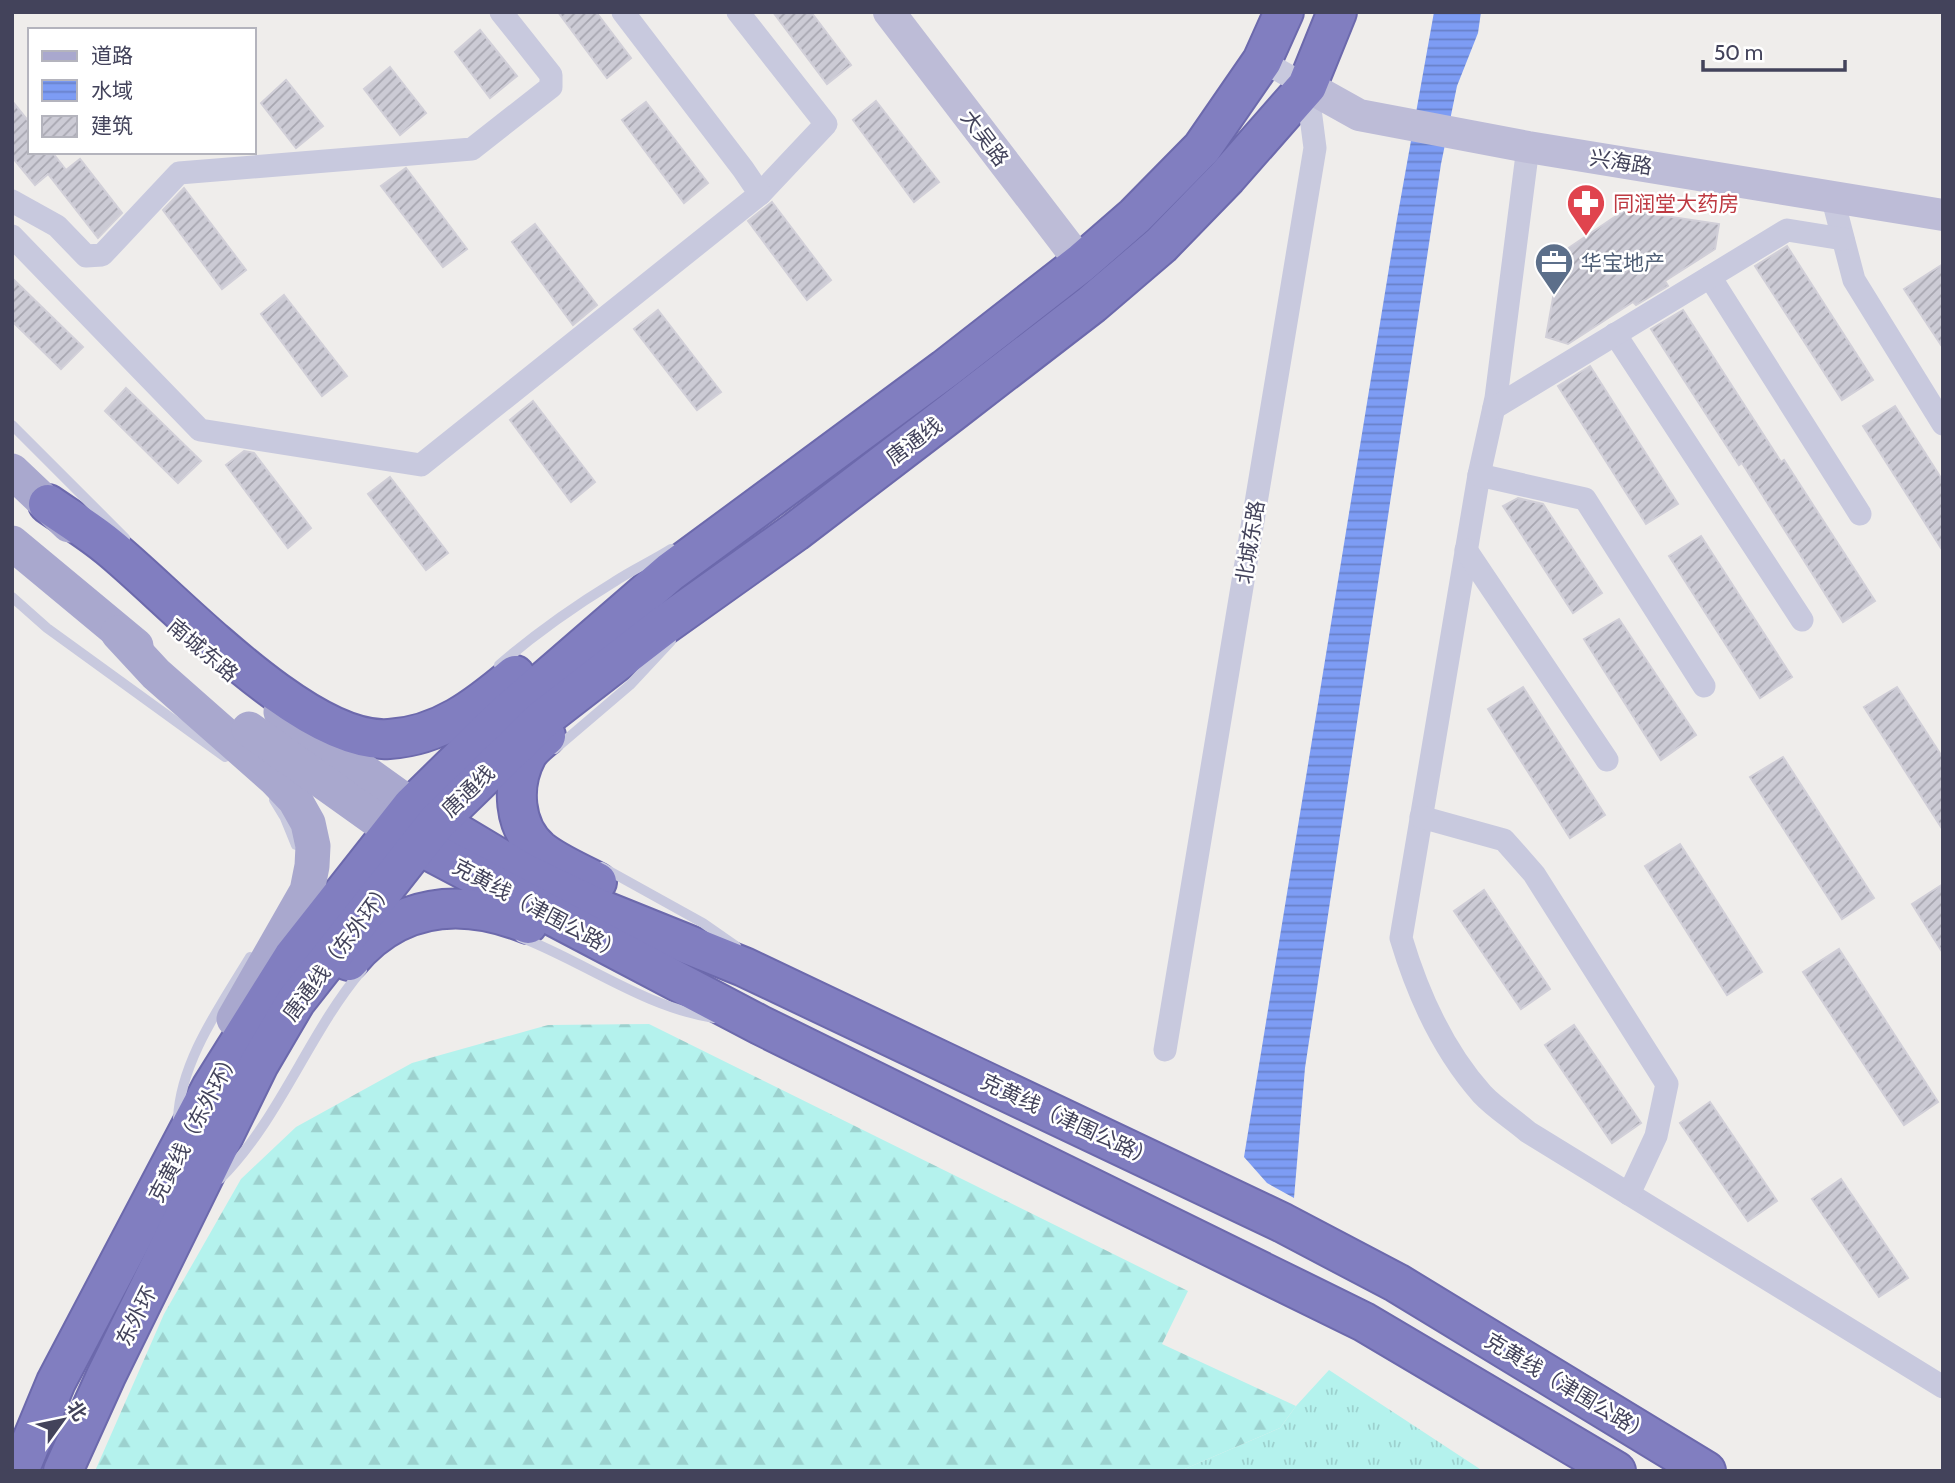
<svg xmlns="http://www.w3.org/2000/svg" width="1955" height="1483" viewBox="0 0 1955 1483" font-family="Cabin,'Noto Sans SC',sans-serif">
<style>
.grass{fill:url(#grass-tufts)}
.forest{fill:url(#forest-firs)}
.water{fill:url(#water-rules)}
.building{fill:url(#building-hatch);stroke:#d1cfd8;stroke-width:2}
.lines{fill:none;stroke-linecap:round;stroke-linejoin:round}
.highway-casing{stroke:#6c69ac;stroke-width:42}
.lane{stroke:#c8c9de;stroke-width:10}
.street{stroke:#c8c9de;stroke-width:23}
.secondary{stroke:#bdbcd7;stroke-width:32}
.primary{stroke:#a9a8ce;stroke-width:35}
.highway{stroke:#817ec0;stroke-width:38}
.labels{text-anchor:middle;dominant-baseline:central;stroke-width:5;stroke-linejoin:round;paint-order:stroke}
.street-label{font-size:21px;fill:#43435b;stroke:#fff}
.health-label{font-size:21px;fill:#be3a42;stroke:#fff;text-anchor:start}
.service-label{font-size:21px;fill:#4e5e75;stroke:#fff;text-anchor:start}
</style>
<defs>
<pattern id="grass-tufts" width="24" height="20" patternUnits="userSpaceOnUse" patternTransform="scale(1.75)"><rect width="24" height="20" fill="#b4f2ed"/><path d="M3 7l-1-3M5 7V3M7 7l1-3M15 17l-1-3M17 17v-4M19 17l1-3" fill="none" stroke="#9cd1ce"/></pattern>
<pattern id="forest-firs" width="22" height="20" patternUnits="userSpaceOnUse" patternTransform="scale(1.75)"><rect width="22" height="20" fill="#b4f2ed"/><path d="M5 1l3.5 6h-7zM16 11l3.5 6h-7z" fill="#9cd1ce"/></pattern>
<pattern id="water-rules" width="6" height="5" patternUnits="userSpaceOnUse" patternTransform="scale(1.75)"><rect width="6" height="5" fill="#7d9cf4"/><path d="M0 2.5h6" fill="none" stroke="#6881c9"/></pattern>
<pattern id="building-hatch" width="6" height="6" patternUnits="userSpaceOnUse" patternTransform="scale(1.75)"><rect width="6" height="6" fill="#cccbd5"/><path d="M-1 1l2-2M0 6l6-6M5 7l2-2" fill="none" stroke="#a7a6b0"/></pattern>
</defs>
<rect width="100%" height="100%" fill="#efedeb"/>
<polygon class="grass" points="1329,1370 1483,1471 1180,1471 1280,1428 1296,1406"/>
<polygon class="forest" points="649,1024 1188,1291 1162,1344 1296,1406 1280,1428 1180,1471 95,1471 164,1314 241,1179 296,1127 412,1063 548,1025"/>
<polygon class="water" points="1434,12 1481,12 1478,33 1457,86 1441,164 1305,1068 1294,1198 1267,1183 1244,1157 1397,219"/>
<g class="building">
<polygon points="558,12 596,12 631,58 607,78"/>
<polygon points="773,12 811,12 851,65 827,84"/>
<polygon points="480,30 517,76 490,98 455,52"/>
<polygon points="390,67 426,113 400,135 364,89"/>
<polygon points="286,80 323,126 296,148 261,103"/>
<polygon points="12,101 30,123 30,152 52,152 66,170 80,159 122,213 98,238 48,174 35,185 12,157"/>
<polygon points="876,101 939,182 914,202 853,120"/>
<polygon points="646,102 708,183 684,203 622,120"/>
<polygon points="406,168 467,249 443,267 381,186"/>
<polygon points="184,188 246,270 222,289 163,210"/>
<polygon points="772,202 831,280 807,300 748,221"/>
<polygon points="1625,210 1719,224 1715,249 1665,281 1668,286 1636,305 1633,302 1568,344 1546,337 1561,253"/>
<polygon points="535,224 597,305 573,325 512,242"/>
<polygon points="1787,246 1873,380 1842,400 1755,266"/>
<polygon points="1943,264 1943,348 1904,289"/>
<polygon points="12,278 83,347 61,369 12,321"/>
<polygon points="284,295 347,376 322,396 261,314"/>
<polygon points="658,310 721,392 697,410 634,329"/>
<polygon points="1683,310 1781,462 1784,460 1875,601 1843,622 1742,463 1739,465 1651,329"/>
<polygon points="1590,366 1678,504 1646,524 1558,386"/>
<polygon points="126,388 201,461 178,483 105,411"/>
<polygon points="533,401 595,482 571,502 510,420"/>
<polygon points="1895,406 1943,481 1943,551 1863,426"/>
<polygon points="244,451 254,453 311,528 288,548 226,465"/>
<polygon points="390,477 448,553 426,570 368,494"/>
<polygon points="1518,498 1543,504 1602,593 1573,613 1503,506"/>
<polygon points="1701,536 1792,677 1760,698 1669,556"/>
<polygon points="1619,619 1696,735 1661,760 1584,639"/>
<polygon points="1523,687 1605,815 1570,838 1488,709"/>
<polygon points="1897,687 1943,758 1943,830 1864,707"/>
<polygon points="1783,757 1874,898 1842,919 1750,777"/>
<polygon points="1680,844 1762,972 1727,995 1645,866"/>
<polygon points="1943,884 1943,953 1912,904"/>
<polygon points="1484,890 1550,989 1521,1009 1454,911"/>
<polygon points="1839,949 1938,1102 1904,1125 1803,972"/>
<polygon points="1574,1025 1641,1123 1612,1143 1545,1045"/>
<polygon points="1710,1102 1777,1201 1748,1221 1680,1123"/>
<polygon points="1841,1179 1908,1278 1879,1297 1812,1199"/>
</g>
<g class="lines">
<g class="highway-casing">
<g id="highway">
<path d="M48,504C68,518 90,531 109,547C173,599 305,745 389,739C440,736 477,707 515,675"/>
<path d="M546,736C540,741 531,748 527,755C511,785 513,827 540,850C556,863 578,872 597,882"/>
<polyline points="417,809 524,873 595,907 744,967 1283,1223 1397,1283 1706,1471"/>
<polyline points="397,834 760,1025 1364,1322 1616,1471"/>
<path d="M349,961C397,903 461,897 528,924"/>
<polyline points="19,1471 56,1382 211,1088 293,957 412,806 505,715 670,572 945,369 1081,263 1135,216 1202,148 1262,61 1284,12"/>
<polyline points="63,1471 106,1376 259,1064 296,1001 437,822 543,719 663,626 795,532 952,412 1092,304 1161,245 1227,177 1307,86 1337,12"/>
</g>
</g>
<g class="lane">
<polyline points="12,425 125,538"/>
<polyline points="12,597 47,628 225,757"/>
<path d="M499,665C535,634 573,607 614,582C632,570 652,561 671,549"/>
<polyline points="555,749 630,685 671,641"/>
<polyline points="274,800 285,818 296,845"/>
<polyline points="602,867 703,923 736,946"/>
<path d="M520,937C585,962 644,1007 714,1018"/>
<path d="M178,1119C180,1062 221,1005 250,957"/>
<path d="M220,1179C280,1119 308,1034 362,970"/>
</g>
<g class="street">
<polyline points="738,12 826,124 760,194"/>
<path d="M1528,147L1496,398L1479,475L1401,938C1418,995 1442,1049 1482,1094C1495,1108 1513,1119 1528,1132L1943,1387"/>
<polyline points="1832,196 1854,280 1943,424"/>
<polyline points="12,201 57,226 86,256 102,255 179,173 472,149 551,87 551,75 501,12"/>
<polyline points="12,236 200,430 421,465 760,194 743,169 623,12"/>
<polyline points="1710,277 1860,514"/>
<polyline points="1615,334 1802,620"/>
<polyline points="1494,408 1787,230 1843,239"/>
<polyline points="1479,475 1585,499 1704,686"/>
<polyline points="1466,550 1607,760"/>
<polyline points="1421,817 1504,840 1534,874 1667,1084 1656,1136 1629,1194"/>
<polyline points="1165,1050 1315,148 1307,86 1262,61"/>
</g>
<g class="secondary">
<polyline points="889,12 1081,263"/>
<polyline points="1307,86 1359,115 1528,147 1943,215"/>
</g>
<g class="primary">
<polyline points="12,471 69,525"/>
<polyline points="12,543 136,646"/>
<polyline points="118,633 156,674 274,778 295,800 308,823 313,846 312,866 307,891 234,1019"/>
<polyline points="281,712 412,806"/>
<polyline points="249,729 392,831"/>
</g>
<use href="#highway" class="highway"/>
</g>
<defs>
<g id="pharmacy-pin" transform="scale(2.0125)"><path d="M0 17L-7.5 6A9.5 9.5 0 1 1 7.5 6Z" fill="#e0444e" stroke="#fff"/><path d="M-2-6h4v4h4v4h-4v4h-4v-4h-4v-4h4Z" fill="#fff"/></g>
<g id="office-pin" transform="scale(2.0125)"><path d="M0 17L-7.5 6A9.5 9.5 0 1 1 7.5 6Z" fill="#5c6f8a" stroke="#fff"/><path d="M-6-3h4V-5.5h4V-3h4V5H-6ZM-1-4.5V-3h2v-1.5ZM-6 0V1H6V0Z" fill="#fff"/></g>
</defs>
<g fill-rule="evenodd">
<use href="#pharmacy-pin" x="1586" y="203"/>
<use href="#office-pin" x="1554" y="262"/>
</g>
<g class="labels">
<g class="street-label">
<text transform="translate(985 138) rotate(53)">大吴路</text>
<text transform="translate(1621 162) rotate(9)">兴海路</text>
<text transform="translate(914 441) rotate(-37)">唐通线</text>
<text transform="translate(1250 542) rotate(-81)">北城东路</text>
<text transform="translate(203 650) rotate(40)">南城东路</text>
<text transform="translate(468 791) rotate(-44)">唐通线</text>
<text transform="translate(538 909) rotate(28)">克黄线（津围公路）</text>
<text transform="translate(338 951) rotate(-53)">唐通线（东外环）</text>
<text transform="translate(1068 1120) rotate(25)">克黄线（津围公路）</text>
<text transform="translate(194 1126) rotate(-62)">克黄线（东外环）</text>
<text transform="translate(136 1316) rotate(-63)">东外环</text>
<text transform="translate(1568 1387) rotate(31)">克黄线（津围公路）</text>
</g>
<g class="health-label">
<text x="1613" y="203">同润堂大药房</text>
</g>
<g class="service-label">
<text x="1581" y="262">华宝地产</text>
</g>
</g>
<rect width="1955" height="1483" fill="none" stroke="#43435b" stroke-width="28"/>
<rect x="28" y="28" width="228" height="126" fill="#ffffff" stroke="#b4b4bd" stroke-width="2"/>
<rect x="42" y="51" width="35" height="10" fill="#a9a8ce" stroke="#b4b4bd" stroke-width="2"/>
<text x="91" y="63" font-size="21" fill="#43435b">道路</text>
<rect x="42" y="80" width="35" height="21" fill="url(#water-rules)" stroke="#b4b4bd" stroke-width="2"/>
<text x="91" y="98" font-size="21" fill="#43435b">水域</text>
<rect x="42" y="116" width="35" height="21" fill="url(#building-hatch)" stroke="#b4b4bd" stroke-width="2"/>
<text x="91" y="133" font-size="21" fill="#43435b">建筑</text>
<g transform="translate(63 1420) rotate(57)" stroke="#ffffff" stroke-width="5" paint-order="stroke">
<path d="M0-5L12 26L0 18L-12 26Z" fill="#43435b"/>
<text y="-10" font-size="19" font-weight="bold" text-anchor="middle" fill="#43435b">北</text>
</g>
<path d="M1703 60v10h142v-10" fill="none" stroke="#43435b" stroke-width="3.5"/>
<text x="1714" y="60" font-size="21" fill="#43435b" stroke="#ffffff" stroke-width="5" paint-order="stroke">50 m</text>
</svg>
